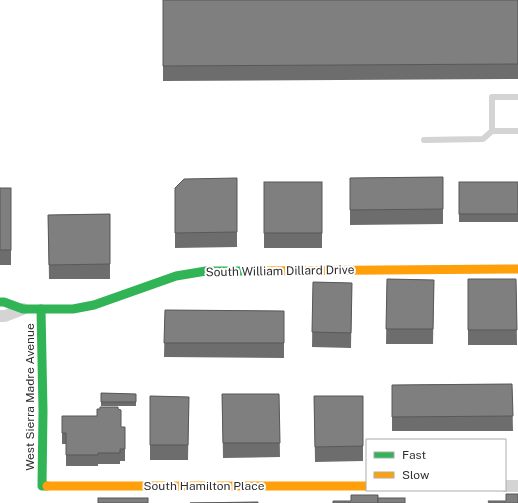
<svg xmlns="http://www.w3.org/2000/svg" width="518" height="503" viewBox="0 0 518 503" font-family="'Public Sans',sans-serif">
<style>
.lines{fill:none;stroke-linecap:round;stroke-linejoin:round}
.lane{stroke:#d4d4d4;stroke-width:6}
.street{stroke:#d4d4d4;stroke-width:12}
.fast{stroke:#30b455;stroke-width:9}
.slow{stroke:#ff9f0a;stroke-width:9}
.wall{fill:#6d6d6d}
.building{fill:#7f7f7f;stroke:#595959}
.labels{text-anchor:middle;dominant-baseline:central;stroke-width:4;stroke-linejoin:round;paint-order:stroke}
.street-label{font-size:12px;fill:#2f2f2f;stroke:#fff}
</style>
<rect width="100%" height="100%" fill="#fff"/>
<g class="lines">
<g class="lane">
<polyline points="492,131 492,97 518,97"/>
<polyline points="424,140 483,139 492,131 518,131"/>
</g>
<g class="street">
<polyline points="0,316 5,316 23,309"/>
<polyline points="505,486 518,486"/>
</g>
<g class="fast">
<polyline points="0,302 4,302 23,309 73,309 94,305 176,276 206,271 252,271"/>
<polyline points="41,309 43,411 42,486 47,486"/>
</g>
<g class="slow">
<polyline points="252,271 518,269"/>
<polyline points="47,486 367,486"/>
</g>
</g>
<g class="wall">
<polygon points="163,0 518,0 518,79 163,81"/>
<polygon points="443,177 443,224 350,225 350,178"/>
<polygon points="237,178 237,247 175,248 175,188"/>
<rect x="264" y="182" width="58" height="66"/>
<rect x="459" y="182" width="59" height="40"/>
<rect x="0" y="188" width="11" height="77"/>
<polygon points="110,214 110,279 49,279 48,215"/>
<polygon points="387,279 434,280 433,344 386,344"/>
<polygon points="468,279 516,279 517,345 468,345"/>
<polygon points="313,282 352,283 351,348 312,347"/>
<polygon points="165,310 284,311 284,358 164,357"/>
<polygon points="512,384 513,431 392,431 392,385"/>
<polygon points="101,393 136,394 136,406 101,406"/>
<polygon points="222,394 279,394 280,457 223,458"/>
<polygon points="150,396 189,397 188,460 150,460"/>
<polygon points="314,396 363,396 363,461 315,462"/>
<polygon points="118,409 121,427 125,427 125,461 120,461 120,464 98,464 98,466 66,466 66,444 62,444 62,416 97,416"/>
</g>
<g class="building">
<polygon points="163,0 518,0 518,64 163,66"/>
<polygon points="443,177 443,209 350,210 350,178"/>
<polygon points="237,178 237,232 175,233 175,188 184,179"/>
<rect x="264" y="182" width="58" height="51"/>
<rect x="459" y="182" width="59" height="32"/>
<rect x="0" y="188" width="11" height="62"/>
<polygon points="110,214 110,264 49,265 48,215"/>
<polygon points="387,279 434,280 433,329 386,329"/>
<polygon points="468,279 516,279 517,330 468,330"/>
<polygon points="313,282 352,283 351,333 312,332"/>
<polygon points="165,310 284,311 284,343 164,343"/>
<polygon points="512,384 513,416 392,417 392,385"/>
<polygon points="101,393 136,394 136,402 101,402"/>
<polygon points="222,394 279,394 280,443 223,443"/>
<polygon points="150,396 189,397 188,445 150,445"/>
<polygon points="314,396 363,396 363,446 315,447"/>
<polygon points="100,407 118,407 118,409 121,410 121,427 125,427 125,449 120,449 120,453 98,453 98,455 66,455 66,433 62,433 62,416 97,416 97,409 100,409"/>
<polygon points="506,494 518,494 518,503 489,503 488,501 506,501"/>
<polygon points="351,495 378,495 378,503 333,503 333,501 351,501"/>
<rect x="98" y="498" width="50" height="5"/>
<rect x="378" y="498" width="27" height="5"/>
<polygon points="258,502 258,503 190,503"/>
</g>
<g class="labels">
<g class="street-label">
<text transform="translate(280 271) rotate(-1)">South William Dillard Drive</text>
<text transform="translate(30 397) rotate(-90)">West Sierra Madre Avenue</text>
<text x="204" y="486">South Hamilton Place</text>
</g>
</g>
<rect x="366" y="439" width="140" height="52" fill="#ffffff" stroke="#acacac"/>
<rect x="374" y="452" width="20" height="6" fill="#30b455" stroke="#acacac"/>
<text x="402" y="459" font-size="12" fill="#2f2f2f">Fast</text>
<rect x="374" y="472" width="20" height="6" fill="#ff9f0a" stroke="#acacac"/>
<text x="402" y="479" font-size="12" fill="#2f2f2f">Slow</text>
</svg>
